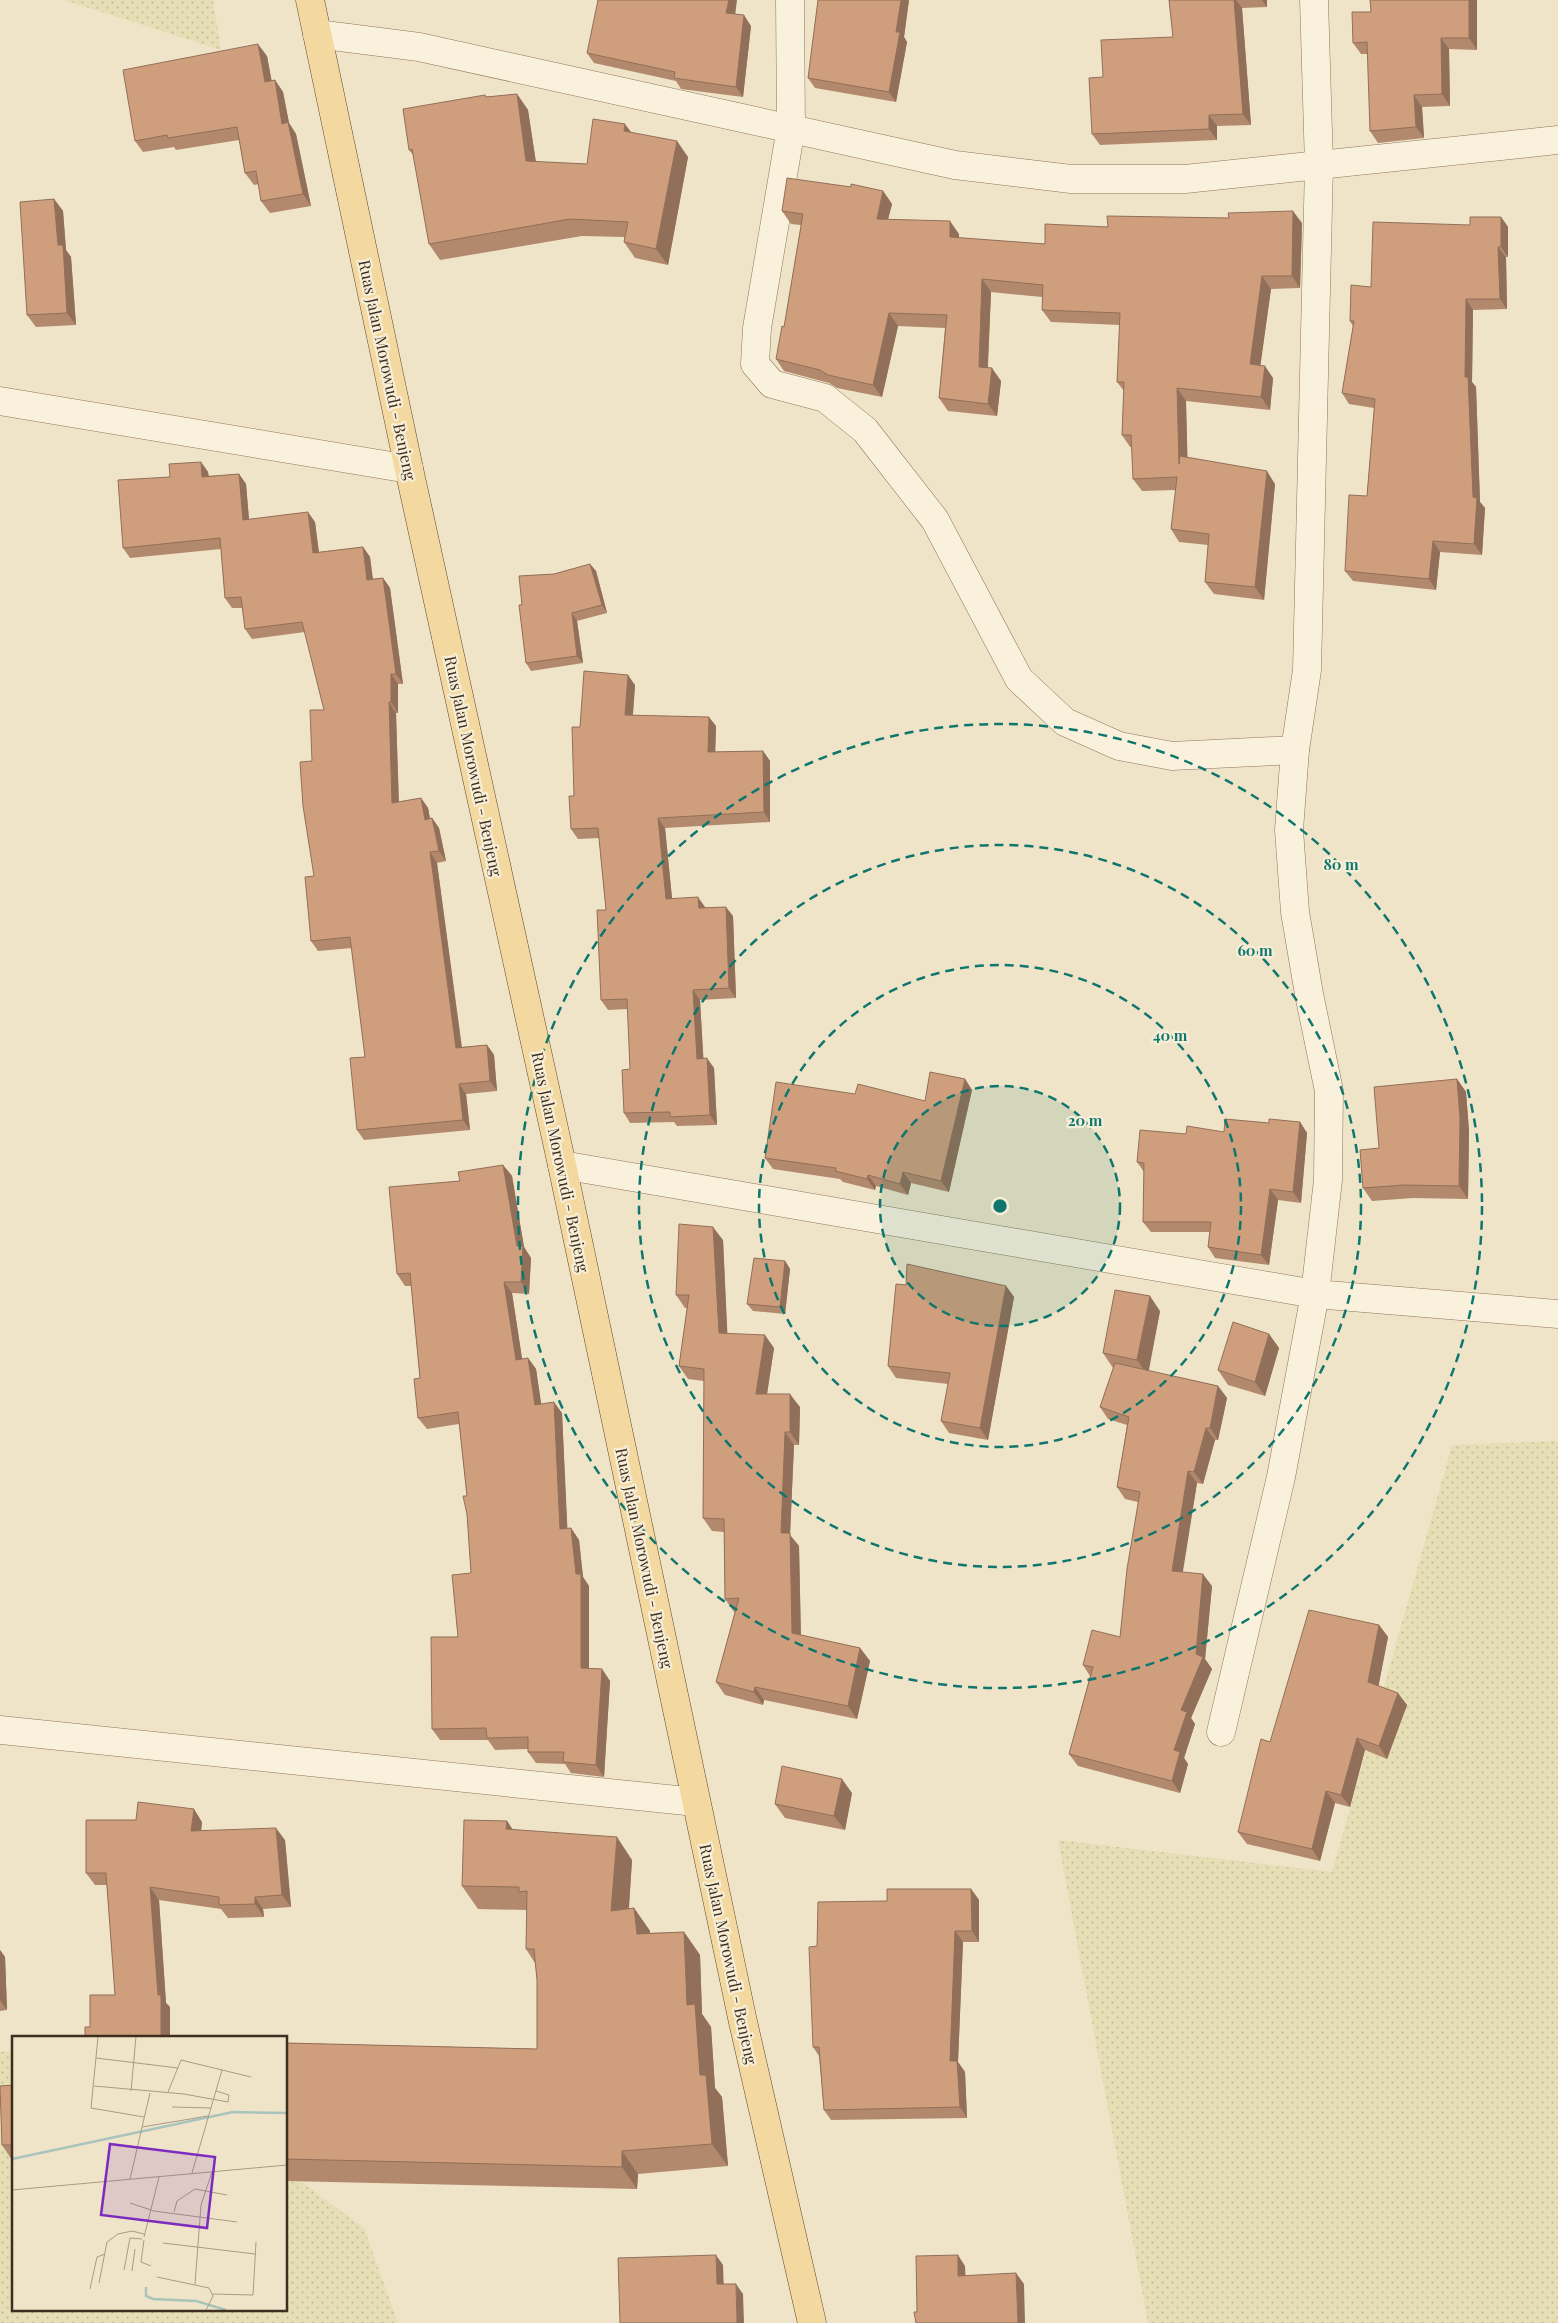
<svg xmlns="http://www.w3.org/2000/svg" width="1558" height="2323" viewBox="0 0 1558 2323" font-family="'Playfair Display',serif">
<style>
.farmland{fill:url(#farmland-dots)}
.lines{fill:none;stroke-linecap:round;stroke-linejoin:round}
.minor-casing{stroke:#8d765c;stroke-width:29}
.major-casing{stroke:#5b4430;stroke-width:29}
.minor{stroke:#faf1dc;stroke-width:28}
.major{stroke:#f3d9a0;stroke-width:28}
.wall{fill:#b2896c}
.shaded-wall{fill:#916f58}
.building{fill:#cf9f7d;stroke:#916f58}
.ring{fill:none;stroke:#0f766e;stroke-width:2.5;stroke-dasharray:9 6}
.labels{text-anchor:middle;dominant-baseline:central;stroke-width:4.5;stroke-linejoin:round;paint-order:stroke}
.street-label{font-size:16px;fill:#3d2e20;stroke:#f7eed8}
.inset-river{fill:none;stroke:#a9c4bc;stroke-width:2.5}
.inset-road{fill:none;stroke:#a89b85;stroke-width:1}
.view{fill:#7b2cbf;fill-opacity:0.15;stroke:#7b2cbf;stroke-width:2.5}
.inset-edge{fill:none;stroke:#3d2e20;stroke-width:2.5}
.centre{fill:#0f766e;stroke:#f7eed8;stroke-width:2.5}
.ring-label{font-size:15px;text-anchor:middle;font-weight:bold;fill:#0f766e;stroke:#f7eed8;stroke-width:4.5;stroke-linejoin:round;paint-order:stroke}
</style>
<defs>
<pattern id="farmland-dots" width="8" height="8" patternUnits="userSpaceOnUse" patternTransform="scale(1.25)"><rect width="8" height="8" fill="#e6deb5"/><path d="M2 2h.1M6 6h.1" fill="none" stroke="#c6bf9b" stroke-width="1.8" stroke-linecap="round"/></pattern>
</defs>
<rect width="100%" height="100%" fill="#f0e4c8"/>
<g class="farmland">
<polygon points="64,0 213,0 221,50"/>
<polygon points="1558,1441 1558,2323 1148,2323 1058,1840 1332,1872 1452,1445"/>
<polygon points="14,2051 14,2309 286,2309 286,2171 364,2228 398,2323 0,2323 0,2052"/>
</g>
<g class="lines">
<g class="minor-casing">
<g id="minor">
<polyline points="790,0 791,128 757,328 755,364 772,384 825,398 865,430 935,520 1019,679 1065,722 1119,746 1172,756 1295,750"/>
<polyline points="317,34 419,47 955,165 1071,179 1185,179 1558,140"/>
<polyline points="0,401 409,469"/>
<polyline points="562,1165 1315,1294 1558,1314"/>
<polyline points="0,1730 696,1802"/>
<polyline points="1221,1732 1281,1477 1315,1294 1328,1180 1329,1091 1309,994 1295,912 1289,830 1295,750 1307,670 1319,165 1314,0"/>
</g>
</g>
<g class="major-casing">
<polyline id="major" points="310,0 409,469 562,1165 743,2022 812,2323"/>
</g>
<use href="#minor" class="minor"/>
<use href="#major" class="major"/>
</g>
<g class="wall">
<polygon points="818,0 909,0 904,37 907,42 896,102 815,88 808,78"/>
<polygon points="1169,0 1267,0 1267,7 1242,8 1251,125 1217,126 1217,140 1100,145 1092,134 1103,77 1173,37"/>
<polygon points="1477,0 1477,50 1449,49 1450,106 1422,107 1424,138 1378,143 1370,131 1368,54 1361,54 1353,43 1371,12"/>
<polygon points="735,14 751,26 743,97 681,89 676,81 594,63 587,53"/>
<polygon points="267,56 271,80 275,80 283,92 289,123 296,134 311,206 270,213 261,201 259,184 254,185 245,173 239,140 176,150 174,147 143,152 135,141"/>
<polygon points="517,94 528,110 536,162 587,164 631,133 688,157 668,265 635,258 624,242 624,237 582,236 440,260 429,244 414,156 409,150 485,95 487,97"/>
<polygon points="883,191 892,204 888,219 959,234 959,238 1045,244 1108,227 1302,223 1300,288 1271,289 1260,365 1273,378 1270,410 1186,401 1187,457 1275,484 1264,600 1214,594 1205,582 1208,545 1179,542 1171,529 1176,490 1142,491 1133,479 1132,447 1130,447 1122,435 1124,391 1117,382 1120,325 1051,322 1042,310 1042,297 991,292 988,368 1001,381 997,416 948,411 939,398 945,328 898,326 882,397 837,388 829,383 784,371 776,359 784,327 801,225 791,224 782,211"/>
<polygon points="54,199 63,211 66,250 71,257 76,325 36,327 27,315"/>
<polygon points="1501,217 1508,227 1508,257 1506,257 1507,309 1473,310 1472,382 1476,387 1480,502 1485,508 1482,555 1440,552 1436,590 1353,581 1345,571 1367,496 1374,408 1349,404 1342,393 1353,326 1350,321 1371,287 1470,225"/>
<polygon points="201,462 208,472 209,476 239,474 246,484 249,520 315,522 319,552 363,547 370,557 373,579 383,578 390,588 403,684 398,684 398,713 396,713 399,802 421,798 428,808 430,818 432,818 439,828 446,861 437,863 462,1047 487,1045 494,1055 497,1091 466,1094 470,1130 364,1140 357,1130 365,1057 352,948 318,951 311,941 314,876 312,761 324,710 305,632 252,639 245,629 242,608 232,608 225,598 221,549 130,558 123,548"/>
<polygon points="590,564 596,571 607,613 577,621 583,663 531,671 526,663 522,605 554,574"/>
<polygon points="635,685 633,715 716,726 715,752 763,751 770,761 770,822 665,828 672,898 705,907 733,916 736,998 700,1000 703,1058 714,1068 717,1125 677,1126 674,1122 630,1123 624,1113 630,1069 628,1009 608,1010 601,1000 606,910 599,838 578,839 571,829 580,727"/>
<polygon points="965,1079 972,1090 949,1192 911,1183 908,1195 876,1186 875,1190 843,1182 840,1179 773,1169 765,1158 855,1094 925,1101"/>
<polygon points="1457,1079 1466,1092 1469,1131 1468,1199 1413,1198 1372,1201 1363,1188 1379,1148"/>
<polygon points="1300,1122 1307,1133 1301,1203 1278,1200 1269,1265 1215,1258 1208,1247 1210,1232 1151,1232 1143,1222 1144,1172 1137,1162 1186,1134 1224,1132 1269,1123"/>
<polygon points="503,1165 512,1176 524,1247 531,1258 529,1294 512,1293 522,1359 528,1358 536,1369 541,1404 562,1413 567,1528 571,1528 579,1540 583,1577 589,1586 589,1668 602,1669 610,1681 604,1777 571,1773 565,1764 536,1763 528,1752 528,1749 495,1750 488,1740 440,1740 432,1729 458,1637 471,1573 467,1496 459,1424 427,1429 418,1418 420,1378 411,1286 405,1286 397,1274 460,1181"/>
<polygon points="723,1240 727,1333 774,1348 767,1394 800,1407 799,1445 794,1445 790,1535 799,1546 801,1635 860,1648 870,1661 857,1719 764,1700 763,1705 725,1695 716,1682 735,1612 734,1612 725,1599 724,1532 712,1531 703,1518 704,1381 688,1379 679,1366 687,1308 685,1308 676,1295"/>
<polygon points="785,1261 790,1269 785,1314 753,1311 747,1304"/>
<polygon points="906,1285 1006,1286 1014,1297 988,1440 949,1433 941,1421 948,1384 896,1378 888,1366"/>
<polygon points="1160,1311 1148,1371 1218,1386 1227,1398 1218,1440 1215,1440 1203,1484 1197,1483 1182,1572 1212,1586 1205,1659 1212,1669 1191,1718 1195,1724 1184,1758 1188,1764 1180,1793 1078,1766 1069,1754 1090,1676 1083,1665 1120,1637 1138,1502 1125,1499 1117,1487 1127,1425 1108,1419 1100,1407 1113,1368 1103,1353"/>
<polygon points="1269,1334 1279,1348 1265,1396 1228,1385 1218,1370"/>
<polygon points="1379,1625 1388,1637 1378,1686 1407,1705 1387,1759 1365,1750 1350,1807 1335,1803 1320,1861 1247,1844 1238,1832 1270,1742"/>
<polygon points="852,1793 845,1830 785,1818 775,1804"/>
<polygon points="507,1821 513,1830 632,1860 629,1909 634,1908 650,1931 650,1933 684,1932 700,1955 702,2014 711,2027 715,2088 722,2097 728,2166 638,2174 637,2189 286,2181 286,2043 537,2049 537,1980 535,1963 526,1949 527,1910 478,1909 462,1886"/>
<polygon points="202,1822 201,1830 285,1840 291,1907 263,1909 264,1917 228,1918 221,1909 159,1900 166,2003 170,2007 170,2037 85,2037 90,2027 115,1995 107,1885 95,1885 86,1873"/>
<polygon points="971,1889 979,1900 979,1942 963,1942 958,2062 965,2072 967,2118 831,2120 824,2110 819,2056 813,2047 887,1901"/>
<polygon points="0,1950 5,1957 7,2010 0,2011"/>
<polygon points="14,2085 14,2160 12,2160 2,2145"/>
</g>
<g class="shaded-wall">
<polygon points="729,0 737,0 734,24 726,13"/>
<polygon points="901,0 909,0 904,37 907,42 896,102 889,92 896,32"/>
<polygon points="1234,0 1236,0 1242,8 1251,125 1243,114"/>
<polygon points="1262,0 1267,0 1267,7"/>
<polygon points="1469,0 1477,0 1477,50 1469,38"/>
<polygon points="744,15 751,26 743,97 736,87"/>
<polygon points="1441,38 1449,49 1450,106 1442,94"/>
<polygon points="258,44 267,56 274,93 265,82"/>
<polygon points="275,80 283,92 289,123 296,134 311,206 303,194 282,124"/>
<polygon points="517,94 528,110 538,177 526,161"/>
<polygon points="1414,95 1422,107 1424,138 1416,127"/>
<polygon points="1209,115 1217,126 1217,140 1209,129"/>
<polygon points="625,124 637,140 624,131"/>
<polygon points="677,141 688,157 668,265 656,249"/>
<polygon points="883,191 892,204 885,231 877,219"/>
<polygon points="54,199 63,211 66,250 71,257 76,325 67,313 58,245"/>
<polygon points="1293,211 1302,223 1300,288 1292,276"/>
<polygon points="1501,217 1508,227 1508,257 1501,247"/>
<polygon points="950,221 959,234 959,250 950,237"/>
<polygon points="1498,247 1506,257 1507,309 1500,299"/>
<polygon points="1262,276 1271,289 1259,376 1250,364"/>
<polygon points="982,279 991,292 987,379 979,367"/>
<polygon points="1466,299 1473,310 1472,382 1476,387 1480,502 1485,508 1482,555 1474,544 1473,497 1465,377"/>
<polygon points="889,313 898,326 882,397 873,385"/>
<polygon points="1265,366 1273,378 1270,410 1261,397"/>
<polygon points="992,368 1001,381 997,416 988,404"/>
<polygon points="1177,388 1186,401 1188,476 1179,464"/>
<polygon points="201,462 208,472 209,487 202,477"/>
<polygon points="1267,471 1275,484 1264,600 1255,587"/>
<polygon points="239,474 246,484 250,531 243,520"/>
<polygon points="308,512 315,522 320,563 313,553"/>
<polygon points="1433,541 1440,552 1436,590 1429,579"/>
<polygon points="363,547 370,557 374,590 367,580"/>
<polygon points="590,564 596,571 607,613 602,605"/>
<polygon points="383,578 390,588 403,684 396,674"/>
<polygon points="572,613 577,621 583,663 577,656"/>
<polygon points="391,674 398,684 398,713 391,702"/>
<polygon points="628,675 635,685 632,725 625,715"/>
<polygon points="389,702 396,713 399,813 392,803"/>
<polygon points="709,717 716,726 715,761 708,752"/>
<polygon points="763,751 770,761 770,822 764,812"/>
<polygon points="421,798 428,808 432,830 425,820"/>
<polygon points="432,818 439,828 446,861 439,851"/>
<polygon points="658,818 665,828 673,908 666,899"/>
<polygon points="430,852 437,863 463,1058 456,1048"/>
<polygon points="698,897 705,907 706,917 699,908"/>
<polygon points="726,907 733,916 736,998 729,988"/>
<polygon points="693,990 700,1000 704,1068 697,1059"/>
<polygon points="487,1045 494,1055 497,1091 490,1081"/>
<polygon points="707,1058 714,1068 717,1125 710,1115"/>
<polygon points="965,1079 972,1090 949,1192 941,1181"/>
<polygon points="1457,1079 1466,1092 1469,1131 1468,1199 1459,1186"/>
<polygon points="459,1084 466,1094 470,1130 463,1120"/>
<polygon points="1300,1122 1307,1133 1301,1203 1293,1192"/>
<polygon points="503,1165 512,1176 524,1247 531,1258 529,1294 521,1282 517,1246"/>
<polygon points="903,1172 911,1183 908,1195 900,1184"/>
<polygon points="868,1175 876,1186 875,1190 867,1179"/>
<polygon points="1270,1189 1278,1200 1269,1265 1261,1255"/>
<polygon points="713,1227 723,1240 728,1346 719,1333"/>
<polygon points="785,1261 790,1269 785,1314 780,1307"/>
<polygon points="504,1282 512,1293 524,1371 516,1360"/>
<polygon points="1006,1286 1014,1297 988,1440 980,1428"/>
<polygon points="1150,1296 1160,1311 1148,1375 1137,1360"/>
<polygon points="1269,1334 1279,1348 1265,1396 1255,1382"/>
<polygon points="765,1335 774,1348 765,1407 756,1394"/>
<polygon points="528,1358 536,1369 543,1416 535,1405"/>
<polygon points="1218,1386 1227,1398 1218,1440 1210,1428"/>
<polygon points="790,1394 800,1407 799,1445 790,1432"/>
<polygon points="554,1402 562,1413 568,1541 560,1529"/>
<polygon points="1206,1428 1215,1440 1203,1484 1194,1472"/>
<polygon points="785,1432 794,1445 790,1535 799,1546 801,1646 792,1633 781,1533"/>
<polygon points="1188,1471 1197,1483 1181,1584 1172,1571"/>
<polygon points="571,1528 579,1540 583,1577 589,1586 589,1679 581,1668 576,1574"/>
<polygon points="1203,1574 1212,1586 1205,1659 1212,1669 1191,1718 1195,1724 1184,1758 1188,1764 1180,1793 1172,1781 1174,1750 1181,1710 1196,1654"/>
<polygon points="1379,1625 1388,1637 1377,1694 1368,1682"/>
<polygon points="860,1648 870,1661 857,1719 848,1706"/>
<polygon points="602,1669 610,1681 604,1777 596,1765"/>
<polygon points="755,1687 764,1700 763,1705 754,1692"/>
<polygon points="1398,1693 1407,1705 1387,1759 1379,1746"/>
<polygon points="1357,1738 1365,1750 1350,1807 1341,1795"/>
<polygon points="842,1779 852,1793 845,1830 834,1816"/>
<polygon points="1326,1791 1335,1803 1320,1861 1312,1849"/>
<polygon points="194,1809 202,1822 200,1843 191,1831"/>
<polygon points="507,1821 522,1844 506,1829"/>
<polygon points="276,1828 285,1840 291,1907 282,1895"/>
<polygon points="617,1837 632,1860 627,1933 611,1911"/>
<polygon points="150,1887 159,1900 166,2003 170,2007 170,2037 161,2037"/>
<polygon points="971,1889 979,1900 979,1942 972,1931"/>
<polygon points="255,1897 263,1909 264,1917 255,1904"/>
<polygon points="634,1908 650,1931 652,1956 637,1934"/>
<polygon points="955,1931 963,1942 958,2062 965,2072 967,2118 960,2107 950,2061"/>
<polygon points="684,1932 700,1955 702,2014 711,2027 715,2088 722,2097 728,2166 712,2144 687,2005"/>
<polygon points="0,1950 5,1957 7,2010 0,2000"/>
<polygon points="622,2151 638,2174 637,2189 622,2167"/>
<polygon points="716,2255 723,2265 724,2294 717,2284"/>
<polygon points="958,2255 965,2266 966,2286 958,2276"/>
<polygon points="1016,2273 1024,2284 1025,2323 1018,2323"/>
<polygon points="736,2284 743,2294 744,2323 737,2323"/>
</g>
<g class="building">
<polygon points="598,0 729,0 726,13 744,15 736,87 674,78 675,72 587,53"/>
<polygon points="818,0 901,0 896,32 900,32 889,92 808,78"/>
<polygon points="1169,0 1234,0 1243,114 1209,115 1209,129 1092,134 1089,78 1103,77 1101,40 1173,37"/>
<polygon points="1370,0 1469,0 1469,38 1441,38 1442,94 1414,95 1416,127 1370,131 1367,42 1353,43 1352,12 1371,12"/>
<polygon points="258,44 265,82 275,80 282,124 288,122 303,194 261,201 256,171 245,173 237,127 168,138 167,135 135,141 123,70"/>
<polygon points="517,94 526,161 587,164 593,119 625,124 624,131 677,141 656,249 624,242 628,222 570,219 429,244 412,149 409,150 403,109 485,95 486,97"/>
<polygon points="787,178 851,187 851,184 883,191 877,219 950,221 950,237 1045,244 1045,224 1108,227 1107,216 1229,218 1228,213 1293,211 1292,276 1262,276 1250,364 1265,366 1261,397 1177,388 1179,464 1180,456 1267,471 1255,587 1205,582 1209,534 1171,529 1177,477 1133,479 1131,435 1122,435 1124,382 1117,382 1120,313 1042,310 1043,285 982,279 979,367 992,368 988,404 939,398 947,315 889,313 873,385 828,375 820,370 776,359 782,326 784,327 803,214 782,211"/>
<polygon points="54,199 58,245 63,245 67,313 27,315 20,202"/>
<polygon points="1470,217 1501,217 1501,247 1498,247 1500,299 1466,299 1465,377 1468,377 1473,497 1477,498 1474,544 1433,541 1429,579 1345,571 1349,495 1367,496 1375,399 1342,393 1354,321 1350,321 1351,285 1371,287 1373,222 1470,225"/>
<polygon points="201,462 202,477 239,474 243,520 308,512 313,553 363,547 367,580 383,578 396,674 391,674 391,702 389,702 392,803 421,798 425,820 432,818 439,851 430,852 456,1048 487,1045 490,1081 459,1084 463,1120 357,1130 350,1058 365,1057 350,937 311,941 305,877 314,876 303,806 300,762 312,761 310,710 324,710 302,622 245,629 241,597 225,598 220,538 123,548 118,480 170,477 169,464"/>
<polygon points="590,564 602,605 572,613 577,656 526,663 519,605 522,605 519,576 554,574"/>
<polygon points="584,671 628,675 625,715 709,717 708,752 763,751 764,812 658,818 666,899 698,897 699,908 726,907 729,988 693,990 697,1059 707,1058 710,1115 670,1117 670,1112 624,1113 622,1070 630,1069 627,999 601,1000 597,910 606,910 598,828 571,829 569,796 574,796 572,727 580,727"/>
<polygon points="930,1072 965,1079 941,1181 903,1172 900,1184 868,1175 867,1179 835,1171 836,1168 765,1158 776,1082 855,1094 858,1084 925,1101"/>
<polygon points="1457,1079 1460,1118 1459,1186 1404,1185 1363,1188 1360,1150 1379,1148 1374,1087"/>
<polygon points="1225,1119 1269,1123 1269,1119 1300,1122 1293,1192 1270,1189 1261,1255 1208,1247 1211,1222 1143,1222 1144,1163 1137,1162 1140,1130 1186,1134 1187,1126 1224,1132"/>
<polygon points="503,1165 517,1246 523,1246 521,1282 504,1282 516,1360 528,1358 535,1405 554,1402 560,1529 571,1528 576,1574 581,1574 581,1668 602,1669 596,1765 563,1762 564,1752 528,1752 528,1737 487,1738 486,1728 432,1729 431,1637 458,1637 452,1575 471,1573 467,1514 463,1496 467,1496 458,1412 418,1418 414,1379 420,1378 410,1273 397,1274 389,1187 460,1181 458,1172"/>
<polygon points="679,1224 713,1227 719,1333 765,1335 756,1394 790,1394 790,1432 785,1432 781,1533 790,1533 792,1633 860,1648 848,1706 755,1687 754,1692 716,1682 739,1598 725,1599 724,1519 703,1518 704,1369 679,1366 689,1295 676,1295"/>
<polygon points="754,1258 785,1261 780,1307 747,1304"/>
<polygon points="907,1264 1006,1286 980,1428 941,1421 950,1373 888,1366 896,1284 906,1285"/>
<polygon points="1115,1290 1150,1296 1137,1360 1103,1353"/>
<polygon points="1233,1322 1269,1334 1255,1382 1218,1370"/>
<polygon points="1115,1363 1218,1386 1210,1428 1206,1428 1194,1472 1188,1471 1172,1571 1203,1574 1196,1654 1203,1657 1181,1710 1187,1712 1174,1750 1180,1752 1172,1781 1069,1754 1093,1667 1083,1665 1092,1630 1120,1637 1127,1569 1140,1492 1117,1487 1129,1417 1100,1407"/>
<polygon points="1309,1610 1379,1625 1368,1682 1398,1693 1379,1746 1357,1738 1341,1795 1326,1791 1312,1849 1238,1832 1261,1739 1270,1742"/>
<polygon points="782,1766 842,1779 834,1816 775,1804"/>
<polygon points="138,1802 194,1809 191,1831 276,1828 282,1895 255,1897 255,1904 219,1905 219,1897 150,1887 158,1995 161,1995 161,2037 85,2037 85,2027 90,2027 90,1995 115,1995 106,1873 86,1873 86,1820 136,1820"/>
<polygon points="464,1820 507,1821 506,1829 617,1837 611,1911 634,1908 637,1934 684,1932 687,2005 695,2004 700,2075 706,2075 712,2144 622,2151 622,2167 286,2159 286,2043 537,2049 537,1980 534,1949 526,1949 527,1891 519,1892 519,1887 462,1886"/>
<polygon points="887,1889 971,1889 972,1931 955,1931 950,2061 957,2061 960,2107 824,2110 819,2047 813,2047 809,1947 817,1946 818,1902 887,1901"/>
<polygon points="14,2085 14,2145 2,2145 0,2086"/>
<polygon points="716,2255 717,2284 736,2284 737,2323 620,2323 618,2258"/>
<polygon points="958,2255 958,2276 1016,2273 1018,2323 916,2323 914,2312 917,2312 916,2256"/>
</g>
<circle cx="1000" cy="1206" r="120" fill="#0f766e" fill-opacity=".12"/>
<g class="ring">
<circle cx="1000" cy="1206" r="120"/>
<circle cx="1000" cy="1206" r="241"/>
<circle cx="1000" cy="1206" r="361"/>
<circle cx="1000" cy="1206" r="482"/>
</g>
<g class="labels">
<g class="street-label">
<text transform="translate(388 370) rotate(78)">Ruas Jalan Morowudi - Benjeng</text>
<text transform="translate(474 766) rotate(78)">Ruas Jalan Morowudi - Benjeng</text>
<text transform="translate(561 1162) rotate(78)">Ruas Jalan Morowudi - Benjeng</text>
<text transform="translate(645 1558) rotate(78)">Ruas Jalan Morowudi - Benjeng</text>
<text transform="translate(729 1954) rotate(78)">Ruas Jalan Morowudi - Benjeng</text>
</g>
</g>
<g transform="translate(12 2036)">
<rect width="275" height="275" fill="#f0e4c8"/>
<path class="inset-river" d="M0,123L221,76L275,77M134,251V260L141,263L184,265L214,274"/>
<path class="inset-road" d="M86,1L79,72L132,81M84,22L166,32M82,50L172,58L216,66L217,59L204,55M119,55L124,1M156,56L169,24L239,41M160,71L199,72M130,91L196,80M180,137L210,34M118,143L138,57M0,154L275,129M118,167L142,175L225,186M162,176L165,165L183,153L215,159M132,201L147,141M132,204L129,226L139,230M151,207L243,218M112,234L118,202L130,203M120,235L123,213M145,241L197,252L201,260L194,274M87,247L95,206L106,198L120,195L132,198M183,248L189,169L200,136M78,253L85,221L93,218M201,258L241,259L244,206"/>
<path class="view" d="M98,108L203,121L195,192L89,179Z"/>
<rect width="275" height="275" class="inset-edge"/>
</g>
<circle cx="1000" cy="1206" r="8" class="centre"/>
<g class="ring-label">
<text x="1341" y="870">80 m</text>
<text x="1255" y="956">60 m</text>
<text x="1170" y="1041">40 m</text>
<text x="1085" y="1126">20 m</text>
</g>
</svg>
